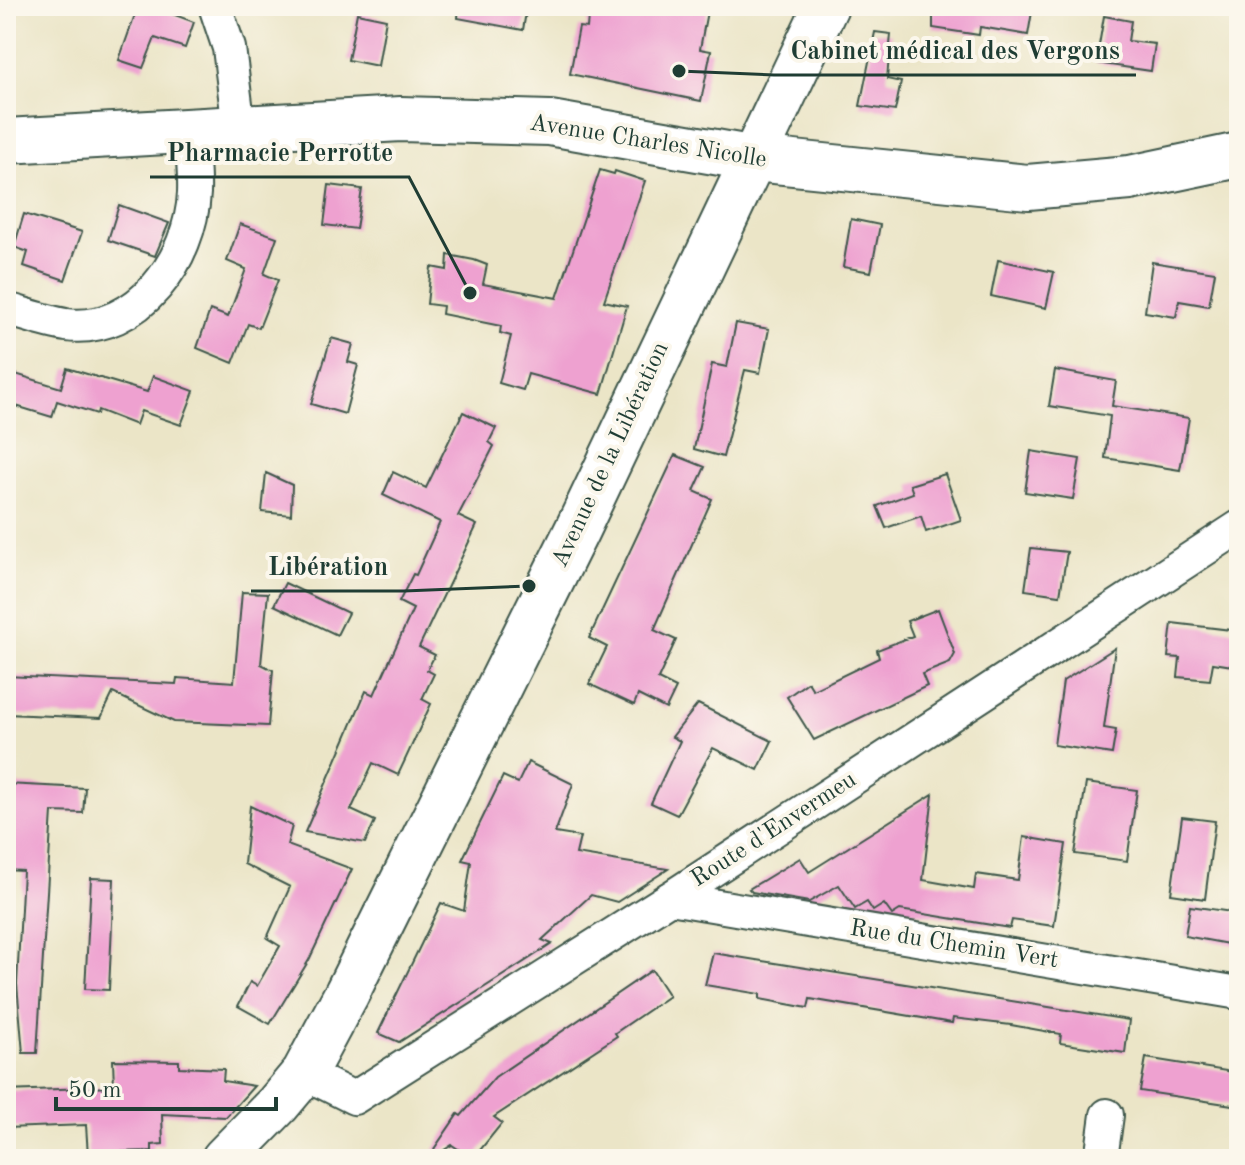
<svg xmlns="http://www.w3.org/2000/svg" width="1245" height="1165" viewBox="0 0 1245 1165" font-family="'Old Standard TT',serif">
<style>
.building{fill:#eea1d0}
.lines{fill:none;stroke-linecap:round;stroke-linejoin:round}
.street-casing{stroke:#3e564a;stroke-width:36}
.secondary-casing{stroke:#3e564a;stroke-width:48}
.street{stroke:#fff;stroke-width:32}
.secondary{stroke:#fff;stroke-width:44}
.labels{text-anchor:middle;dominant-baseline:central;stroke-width:8;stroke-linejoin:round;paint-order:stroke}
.street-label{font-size:24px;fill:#1f3d34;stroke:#fbf7ec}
.leader{fill:none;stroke:#1f3d34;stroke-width:3}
.callout-dot{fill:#1f3d34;stroke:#fbf7ec;stroke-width:3}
.callout-label{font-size:26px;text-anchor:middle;font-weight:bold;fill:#1f3d34;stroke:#fbf7ec;stroke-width:8;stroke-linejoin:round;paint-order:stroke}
</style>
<rect width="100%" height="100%" fill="#fbf7ec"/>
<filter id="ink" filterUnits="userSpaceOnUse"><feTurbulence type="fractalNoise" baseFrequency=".0125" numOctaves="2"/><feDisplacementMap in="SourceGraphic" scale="16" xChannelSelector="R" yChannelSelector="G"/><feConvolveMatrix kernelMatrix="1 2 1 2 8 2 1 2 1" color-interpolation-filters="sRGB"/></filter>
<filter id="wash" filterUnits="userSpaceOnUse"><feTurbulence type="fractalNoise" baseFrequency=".006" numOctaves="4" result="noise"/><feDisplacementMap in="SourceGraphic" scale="32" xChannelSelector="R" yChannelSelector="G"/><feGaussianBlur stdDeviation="1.8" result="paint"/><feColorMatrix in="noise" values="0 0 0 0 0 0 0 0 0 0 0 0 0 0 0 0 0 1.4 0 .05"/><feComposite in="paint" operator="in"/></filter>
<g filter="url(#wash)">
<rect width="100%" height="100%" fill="#ebe5c7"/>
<g id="blocks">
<g class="building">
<polygon points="138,6 151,6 194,22 185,48 155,38 143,68 119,60"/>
<polygon points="459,6 527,6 523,30 458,18"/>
<polygon points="589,6 708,6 700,49 711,51 701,101 570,74 579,27 587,28"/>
<polygon points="933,6 1033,6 1028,35 980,27 979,35 933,28"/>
<polygon points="357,13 386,19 378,66 348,60"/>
<polygon points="1104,16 1131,21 1128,41 1155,44 1151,71 1096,63"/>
<polygon points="875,32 891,34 887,79 901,82 895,111 860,106"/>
<polygon points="600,170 614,174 615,171 645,181 604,301 627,306 601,394 528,374 523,390 499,383 511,336 500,333 501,326 442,314 443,306 427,304 431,267 447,270 448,255 474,260 487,265 483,284 557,298"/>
<polygon points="329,185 362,189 356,229 324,225"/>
<polygon points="119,205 169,223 155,256 108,240"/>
<polygon points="24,214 82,232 65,280 24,266 28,252 14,247"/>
<polygon points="851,219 880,225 871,272 843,267"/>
<polygon points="240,224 277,237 264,274 278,280 259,328 248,324 233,363 197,348 210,310 228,317 246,269 227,261"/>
<polygon points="998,260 1054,272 1046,308 991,296"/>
<polygon points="1152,262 1215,272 1209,306 1179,301 1176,317 1145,312"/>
<polygon points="736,323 769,329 760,373 745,370 723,457 694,449 712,364 727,367"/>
<polygon points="331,338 353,344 348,362 358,365 345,414 311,404"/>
<polygon points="67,368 147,392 153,376 194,391 181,425 141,411 136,425 98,410 97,414 57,401 52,417 6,403 6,371 61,388"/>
<polygon points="1055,370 1116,381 1112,406 1189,418 1180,470 1105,458 1110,416 1049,406"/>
<polygon points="463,412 496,428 489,442 494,446 458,516 477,525 419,647 435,655 427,670 434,674 422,699 431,704 398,775 373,763 351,810 375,821 365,843 305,832 366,691 374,695 413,609 399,602 413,574 416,575 440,522 383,495 393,472 426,488"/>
<polygon points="1031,451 1080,459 1073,499 1025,492"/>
<polygon points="675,455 705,467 694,491 712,499 654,630 676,640 658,679 676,688 666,709 638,695 634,705 589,684 607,647 589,638"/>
<polygon points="266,473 292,485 291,515 262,512"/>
<polygon points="945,474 961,520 926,532 921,516 886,528 877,506 913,493 910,485"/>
<polygon points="1031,548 1067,552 1060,595 1025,590"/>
<polygon points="285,583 348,613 337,635 274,605"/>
<polygon points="242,592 268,593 261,664 273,670 268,726 174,722 113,693 101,718 6,714 6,676 176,684 177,678 234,682"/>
<polygon points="938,609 955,654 950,663 922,674 927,686 814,740 787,697 808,682 813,690 879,658 877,650 913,636 907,621"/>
<polygon points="1172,623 1239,631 1239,667 1213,663 1210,680 1178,677 1180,658 1168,657"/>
<polygon points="1115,648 1104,728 1116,730 1112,754 1054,745 1063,681"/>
<polygon points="698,704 772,741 758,770 713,748 677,815 651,803 680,741 672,737"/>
<polygon points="528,762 573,784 555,833 580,837 576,854 668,869 617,902 591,895 542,940 552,944 399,1042 378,1033 441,903 464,911 471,862 462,860 503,776 518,783"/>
<polygon points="1086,783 1137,790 1127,861 1075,854"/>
<polygon points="6,784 85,788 83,813 52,812 37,1053 23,1053 17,984 23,871 6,870"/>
<polygon points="933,794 923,880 974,889 976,874 1018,880 1024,837 1066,844 1054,926 1012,920 1010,928 900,910 892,915 884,904 873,911 867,902 855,909 839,885 809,902 752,892 749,889 800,858 809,872"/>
<polygon points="250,806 292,826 287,845 352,869 309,960 270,1024 238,1006 250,982 257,986 280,946 267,938 290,887 244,864"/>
<polygon points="1182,817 1215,821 1205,899 1171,894"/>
<polygon points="91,878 114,879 109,990 85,989"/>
<polygon points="1190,906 1239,913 1239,946 1185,936"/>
<polygon points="713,953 1129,1020 1125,1053 1060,1043 1061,1034 1011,1025 953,1018 952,1023 810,999 808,1008 760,999 760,994 705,985"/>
<polygon points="652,970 669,996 615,1033 617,1036 494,1117 502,1123 473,1159 452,1145 438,1154 434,1149 458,1114 461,1116 495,1077"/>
<polygon points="1146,1058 1239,1073 1239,1106 1140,1091"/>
<polygon points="113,1060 179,1061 179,1067 224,1069 223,1081 254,1086 226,1117 162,1114 163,1144 152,1145 152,1151 117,1152 118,1159 88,1155 86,1125 6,1128 6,1091 114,1087"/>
</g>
</g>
</g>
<g filter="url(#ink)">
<use href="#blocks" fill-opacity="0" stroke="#3e564a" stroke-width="2"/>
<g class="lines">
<g class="street-casing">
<g id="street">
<polyline points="215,6 229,48 239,128"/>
<path d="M6,309C25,314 46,322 66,325C139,334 191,258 194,193C195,173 191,152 193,131"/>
<polyline points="670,898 1239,993"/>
<polyline points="304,1073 354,1098 670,898 1239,527"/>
<polyline points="1101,1159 1107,1115"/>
</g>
</g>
<g class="secondary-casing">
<g id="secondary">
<polyline points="6,141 401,119 550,123 755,159 1028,187 1130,178 1239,155"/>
<polyline points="224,1159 278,1104 304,1073 347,993 577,530 826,6"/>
</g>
</g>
<use href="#street" class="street"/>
<use href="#secondary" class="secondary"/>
</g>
</g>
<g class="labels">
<g class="street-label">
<text transform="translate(648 142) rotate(9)">Avenue Charles Nicolle</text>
<text transform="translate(611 455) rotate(-65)">Avenue de la Libération</text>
<text transform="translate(774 830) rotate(-33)">Route d'Envermeu</text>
<text transform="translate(954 945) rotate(9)">Rue du Chemin Vert</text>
</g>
</g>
<path class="leader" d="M679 71L774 75H1136M470 293L409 177H150M529 586L404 591H251"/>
<g class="callout-dot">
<circle cx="679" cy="71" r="8"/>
<circle cx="470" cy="293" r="8"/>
<circle cx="529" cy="586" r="8"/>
</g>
<g class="callout-label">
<text x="955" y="59">Cabinet médical des Vergons</text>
<text x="280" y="161">Pharmacie Perrotte</text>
<text x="328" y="575">Libération</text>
</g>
<rect width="1245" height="1165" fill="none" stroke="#fbf7ec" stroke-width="32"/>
<path d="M56 1097v12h220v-12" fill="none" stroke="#1f3d34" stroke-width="4"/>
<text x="68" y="1097" font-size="24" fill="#1f3d34" stroke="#fbf7ec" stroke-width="6" paint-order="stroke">50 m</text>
</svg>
